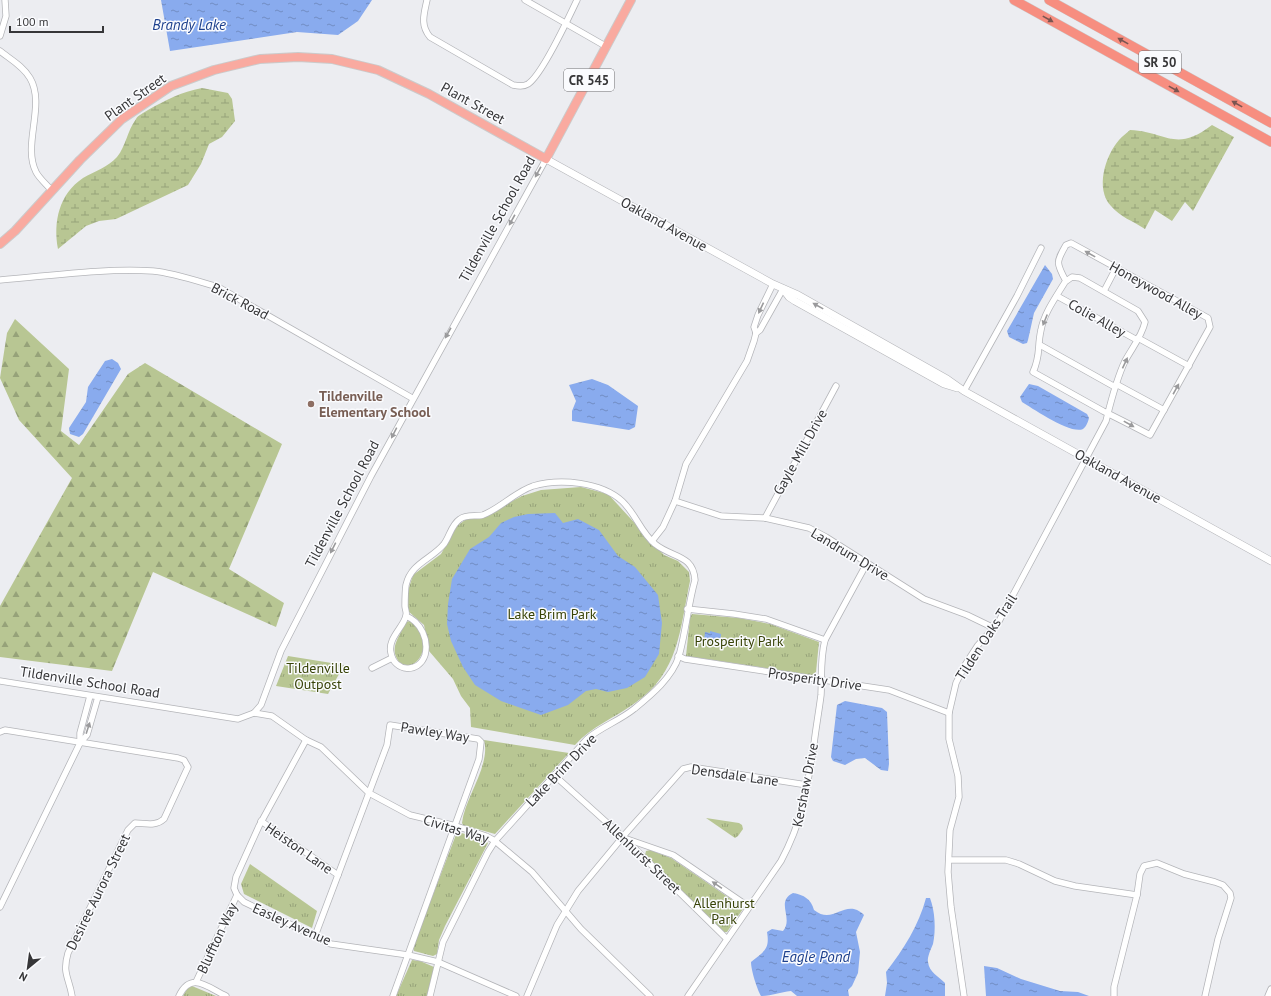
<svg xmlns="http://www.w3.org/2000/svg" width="1271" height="996" viewBox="0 0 1271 996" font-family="'PT Sans',sans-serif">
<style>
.forest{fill:url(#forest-firs)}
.wetland{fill:url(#wetland-marsh)}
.park{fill:url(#park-tufts)}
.water{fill:url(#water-ripples)}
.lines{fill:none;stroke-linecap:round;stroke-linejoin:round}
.minor-casing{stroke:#b4b5b9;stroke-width:7}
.tertiary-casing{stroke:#b4b5b9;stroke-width:8}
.primary-casing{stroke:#cbcbcb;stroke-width:10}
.trunk-casing{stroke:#cbcbcb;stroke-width:10}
.minor{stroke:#fff;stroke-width:5.5}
.tertiary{stroke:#fff;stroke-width:7}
.primary{stroke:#f9aaa0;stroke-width:8}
.trunk{stroke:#f78e80;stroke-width:9}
.oneway{fill:#7a5551}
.oneway2{fill:#9a9a9c}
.education-dot{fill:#8d6e63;stroke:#fafbfe;stroke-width:1.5}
.labels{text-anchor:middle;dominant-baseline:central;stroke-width:3;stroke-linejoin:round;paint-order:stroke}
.shield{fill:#fafbfe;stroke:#717173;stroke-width:1}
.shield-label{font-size:13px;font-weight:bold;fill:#363638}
.street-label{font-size:14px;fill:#363638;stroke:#fafbfe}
.education-label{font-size:14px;font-weight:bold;fill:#785e54;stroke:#fafbfe;text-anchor:start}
.park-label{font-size:14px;fill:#384307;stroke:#fafbfe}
.water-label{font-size:15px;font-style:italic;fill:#1d408d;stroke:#fafbfe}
</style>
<defs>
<pattern id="forest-firs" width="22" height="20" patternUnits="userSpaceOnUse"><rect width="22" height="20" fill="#b8c693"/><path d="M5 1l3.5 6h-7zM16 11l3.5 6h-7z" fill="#96a279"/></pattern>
<pattern id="wetland-marsh" width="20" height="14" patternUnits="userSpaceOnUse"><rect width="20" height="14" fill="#b8c693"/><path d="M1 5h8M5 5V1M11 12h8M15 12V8" fill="none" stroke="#96a279"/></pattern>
<pattern id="park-tufts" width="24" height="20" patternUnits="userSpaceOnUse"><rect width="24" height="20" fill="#b8c693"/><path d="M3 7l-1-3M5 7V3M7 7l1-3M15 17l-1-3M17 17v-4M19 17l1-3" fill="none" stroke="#96a279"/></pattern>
<pattern id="water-ripples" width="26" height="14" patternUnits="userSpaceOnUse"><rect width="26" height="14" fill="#89abee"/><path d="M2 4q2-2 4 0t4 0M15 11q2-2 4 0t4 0" fill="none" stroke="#718cc2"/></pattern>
</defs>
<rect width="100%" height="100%" fill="#ecedf1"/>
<polygon class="forest" points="15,319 69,369 61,431 79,445 128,374 145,363 282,444 229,569 284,603 276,627 153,572 112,671 0,657 0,606 72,478 19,420 0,378 7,333"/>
<g class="wetland">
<path d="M202,88L228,93L232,99L235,121L222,137L209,144L201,164L188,185L116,219L99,221L86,226L58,249C53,222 59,194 83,178C95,171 108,167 117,157C126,146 127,131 136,119C138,115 144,113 148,110C166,100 181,92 202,88Z"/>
<path d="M1212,125L1234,137L1193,211L1185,202L1172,221L1155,210L1145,229C1133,221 1120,217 1111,206C1095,189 1105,156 1119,140C1122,136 1127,133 1130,130C1168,132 1175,153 1212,125Z"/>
</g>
<g class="park">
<path d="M581,487L608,494L664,555L678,561L689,572L690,581C680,629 679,673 635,703C615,718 592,726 575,745L471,727L470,708L461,696L453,679L429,651L424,625L408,611L407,594L413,575L441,554L457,526L469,517L483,516L522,496L541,490Z"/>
<polygon points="692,614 739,618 770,624 819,642 816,672 812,675 686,656 690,618"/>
<path d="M410,621C415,624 422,632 424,638C426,653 415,673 399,662C388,646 401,637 405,622Z"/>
<polygon points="288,656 344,665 328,694 276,686"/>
<path d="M484,740L569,753L495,834L463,825L462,823C465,797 491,765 484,740Z"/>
<polygon points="706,818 739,823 742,825 743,829 738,836 735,838"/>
<polygon points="457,832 482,838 488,843 445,926 439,940 437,954 433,956 414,951 413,947"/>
<polygon points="650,850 671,858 741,906 743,909 727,932 724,932 645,855 646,851"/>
<polygon points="250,864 317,911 312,928 244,894 241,884"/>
<polygon points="412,960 420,961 434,967 427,996 396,996"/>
<polygon points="192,986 216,996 183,996 187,989"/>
</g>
<g class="water">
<polygon points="161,0 372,0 358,21 338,35 297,32 170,51"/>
<polygon points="1045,265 1052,274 1053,279 1034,313 1028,340 1027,343 1023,344 1009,337 1007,331"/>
<polygon points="112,359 118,363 121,369 83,434 79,437 70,434 69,428 86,402 88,387 105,361"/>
<polygon points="592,379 608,385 638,406 635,427 629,430 572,421 572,411 576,401 569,385"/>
<path d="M1029,384L1038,386L1087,414L1089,418C1088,422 1086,427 1083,429C1071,435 1032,408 1022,402L1020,397Z"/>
<polygon points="555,513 563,523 578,519 599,530 618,556 635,567 658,595 662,623 659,654 645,677 627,688 608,692 596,689 586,691 568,705 541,715 501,701 475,685 463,667 451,641 447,624 448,604 452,579 470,549 489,537 501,523 514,517 528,514"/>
<polygon points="710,631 721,634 720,643 716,642 716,644 704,640 705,632 710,633"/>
<polygon points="845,701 882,708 887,712 889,764 888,771 881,770 865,758 856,759 845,765 833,761 831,757 837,705"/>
<path d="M793,893C804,895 811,899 814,910C834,926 845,897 864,915L856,932L860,952L858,973L852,986L848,990L849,996H797L791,991C780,992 772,996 761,996C757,989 751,970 751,962C764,951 770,950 767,932L772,929L783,931C794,918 775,902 793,893Z"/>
<path d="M926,898H930C935,911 936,930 933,944C931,949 927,957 928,962C929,972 939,977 945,983V996H885L887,983L886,972C903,950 919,925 926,898Z"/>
<polygon points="984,966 997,968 1021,979 1060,991 1078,992 1089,996 986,996"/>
</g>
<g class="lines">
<g class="minor-casing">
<g id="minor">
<path d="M427,0C424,14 420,25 430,37L513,85C518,86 523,87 528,84C542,75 569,17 577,0"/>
<polyline points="525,0 607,47"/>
<polyline points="0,36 6,16 5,0"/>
<path d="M0,51C10,59 23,66 30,78C46,105 22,145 36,172C39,178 47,185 52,191"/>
<path d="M0,280C50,276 102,268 153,271C174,273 197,281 218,287L412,398"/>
<polyline points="1104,291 1116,268"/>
<polyline points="1057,296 1137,340"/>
<polyline points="756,333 760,330 783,289"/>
<polyline points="1138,338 1189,366"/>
<polyline points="1040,345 1115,387"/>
<polyline points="1116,384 1164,410"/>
<polyline points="964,391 1017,296 1041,248"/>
<polyline points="675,501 721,516 765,518 809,528 826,537 924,599 967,615 994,628"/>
<polyline points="765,518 836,386"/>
<polyline points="652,541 663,527 675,501 686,464 747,361 754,341 756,333 754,327 758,315 773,284"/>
<polyline points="687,609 734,614 766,619 825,640"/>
<path d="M406,616C421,622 429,640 425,655C419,674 394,672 391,653C387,638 405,626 406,615C407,612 405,609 405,606C405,599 405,592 406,585C411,563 432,559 444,544C450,536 451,525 460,519C467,514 476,517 483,515C501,508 515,492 533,486C560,478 601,482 622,501C636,514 641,533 655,544C672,558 693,554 695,580C688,605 686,631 679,656C672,678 651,695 634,709C619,721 601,727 587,739L495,841L488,852L443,942L430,996"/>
<polyline points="678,656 685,659 889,690 949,713"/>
<polyline points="372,668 392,658"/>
<polyline points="0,681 238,719 254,713 261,705 281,651 371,476 546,159"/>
<polyline points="254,713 272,716 306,740 321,747 369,793 410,815 456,826 486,836 495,841 532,872 581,929 650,996"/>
<path d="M0,732L5,730L178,758L184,760L188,767L164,819C155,827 145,823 135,823L128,830L68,953C62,974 69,977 72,996"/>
<polyline points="306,740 259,826 236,877 234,888 237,895 244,902 331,944 408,955 438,962 516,996"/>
<polyline points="80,743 80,733 90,696"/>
<polyline points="554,775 624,838 727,939"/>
<polyline points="261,821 338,875"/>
<polyline points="624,838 673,855 749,907"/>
<polyline points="949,860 1006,860 1019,864 1055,881 1075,886 1137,895"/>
<polyline points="0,907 80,743 87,735 98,697"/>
<polyline points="315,936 387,745 390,725 478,739 481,742 479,759 393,996"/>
<polyline points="196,982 237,895"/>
<path d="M179,996C191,971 207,987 226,996"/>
<polyline points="527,996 557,925 578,891 626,833 683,769 691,767 807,785"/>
<path d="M688,996L781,861C803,820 807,789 814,744C816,727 819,711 821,695C822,676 820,659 825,640L867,563"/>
<path d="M964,996L951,907L948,872L950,830L959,797L958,776L949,739V713L956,683L965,665L978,645L998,623L1106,421C1111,401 1116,380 1125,361C1132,348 1142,336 1145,322L1138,311L1080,278L1072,277L1065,282C1056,297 1044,313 1041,330C1037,347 1041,355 1033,372L1103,411C1119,419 1135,427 1150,435L1210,327L1208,318L1071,243L1066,245C1056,262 1056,263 1066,281"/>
<polyline points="1114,996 1114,987 1137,895 1140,874 1144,866 1157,863 1184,874 1215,882 1223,885 1230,893 1231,898 1218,939 1205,996"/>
<polyline points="1268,996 1271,989"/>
</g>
</g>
<g class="tertiary-casing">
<g id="tertiary">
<polyline points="546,159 773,284 798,295 947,379 964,391 1271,561"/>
<polyline points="783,289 789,297 795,301 944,384 957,388"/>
</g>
</g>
<g class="primary-casing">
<polyline id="primary" points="0,244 15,231 80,160 122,119 171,86 214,70 260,59 298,57 332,59 378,70 429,94 546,159 631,0"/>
</g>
<g class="trunk-casing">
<g id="trunk">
<polyline points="1014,0 1271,142"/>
<polyline points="1049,0 1271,123"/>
</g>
</g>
<use href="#minor" class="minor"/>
<use href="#tertiary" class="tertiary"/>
<use href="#primary" class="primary"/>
<use href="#trunk" class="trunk"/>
</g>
<defs><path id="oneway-solid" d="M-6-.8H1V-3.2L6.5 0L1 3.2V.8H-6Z"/></defs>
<g class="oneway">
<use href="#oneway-solid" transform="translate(1048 19) rotate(29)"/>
<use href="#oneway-solid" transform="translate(1123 41) rotate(-151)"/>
<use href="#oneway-solid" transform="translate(1174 89) rotate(29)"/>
<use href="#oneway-solid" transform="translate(1237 104) rotate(-151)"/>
</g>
<g class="oneway2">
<use href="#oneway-solid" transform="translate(538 172) rotate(119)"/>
<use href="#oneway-solid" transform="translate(512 220) rotate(119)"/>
<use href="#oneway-solid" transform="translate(1090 254) rotate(-151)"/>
<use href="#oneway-solid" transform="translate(818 306) rotate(-151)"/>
<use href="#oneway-solid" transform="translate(761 308) rotate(115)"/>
<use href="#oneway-solid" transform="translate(1045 320) rotate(112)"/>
<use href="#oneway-solid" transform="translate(448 333) rotate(119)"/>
<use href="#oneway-solid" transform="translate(1125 363) rotate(-65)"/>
<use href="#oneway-solid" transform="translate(1176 389) rotate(-61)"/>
<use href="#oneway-solid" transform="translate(1129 424) rotate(29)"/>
<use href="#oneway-solid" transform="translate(394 433) rotate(117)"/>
<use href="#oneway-solid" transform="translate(333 548) rotate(117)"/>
<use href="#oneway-solid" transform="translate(88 728) rotate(-72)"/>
<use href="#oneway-solid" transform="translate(717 885) rotate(-146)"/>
</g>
<circle class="education-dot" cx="311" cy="404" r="4"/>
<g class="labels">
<g class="shield">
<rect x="1139" y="51" width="42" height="22" rx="3"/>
<rect x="564" y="69" width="50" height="22" rx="3"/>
</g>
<g class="shield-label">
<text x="1160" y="62">SR 50</text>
<text x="589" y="80">CR 545</text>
</g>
<g class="street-label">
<text transform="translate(135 97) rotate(-35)">Plant Street</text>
<text transform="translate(473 103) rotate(29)">Plant Street</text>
<text transform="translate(497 219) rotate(-61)">Tildenville School Road</text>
<text transform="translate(664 224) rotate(29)">Oakland Avenue</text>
<text transform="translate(1156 290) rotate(29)">Honeywood Alley</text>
<text transform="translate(240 301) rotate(28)">Brick Road</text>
<text transform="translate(1097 318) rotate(29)">Colie Alley</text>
<text transform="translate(800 452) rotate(-61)">Gayle Mill Drive</text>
<text transform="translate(1118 476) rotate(29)">Oakland Avenue</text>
<text transform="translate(342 504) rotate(-62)">Tildenville School Road</text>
<text transform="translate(850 554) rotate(31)">Landrum Drive</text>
<text transform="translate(986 637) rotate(-57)">Tilden Oaks Trail</text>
<text transform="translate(815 679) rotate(8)">Prosperity Drive</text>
<text transform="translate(90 682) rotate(9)">Tildenville School Road</text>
<text transform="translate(435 732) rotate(9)">Pawley Way</text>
<text transform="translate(561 770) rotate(-46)">Lake Brim Drive</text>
<text transform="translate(735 775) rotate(8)">Densdale Lane</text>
<text transform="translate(805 785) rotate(-79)">Kershaw Drive</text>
<text transform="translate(456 829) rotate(17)">Civitas Way</text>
<text transform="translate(299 848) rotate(35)">Heiston Lane</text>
<text transform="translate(642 856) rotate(44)">Allenhurst Street</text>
<text transform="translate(98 892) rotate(-64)">Desiree Aurora Street</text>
<text transform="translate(292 924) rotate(24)">Easley Avenue</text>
<text transform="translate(217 938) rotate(-65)">Bluffton Way</text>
</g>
<g class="education-label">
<text x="319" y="396">Tildenville<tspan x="319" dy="16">Elementary School</tspan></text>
</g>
<g class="park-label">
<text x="552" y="614">Lake Brim Park</text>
<text x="739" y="641">Prosperity Park</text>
<text x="318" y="668">Tildenville<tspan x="318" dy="16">Outpost</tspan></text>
<text x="724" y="903">Allenhurst<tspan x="724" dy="16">Park</tspan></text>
</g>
<g class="water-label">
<text x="189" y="24">Brandy Lake</text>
<text x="816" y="956">Eagle Pond</text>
</g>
</g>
<g transform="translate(28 968) rotate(209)" stroke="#fafbfe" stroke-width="3" paint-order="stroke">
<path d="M0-3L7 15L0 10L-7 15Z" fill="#363638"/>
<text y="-6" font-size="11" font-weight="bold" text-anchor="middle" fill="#363638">N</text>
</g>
<path d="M10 26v6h93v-6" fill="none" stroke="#363638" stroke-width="2"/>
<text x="16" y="26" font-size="12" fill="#363638" stroke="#fafbfe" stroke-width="3" paint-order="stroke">100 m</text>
</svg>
